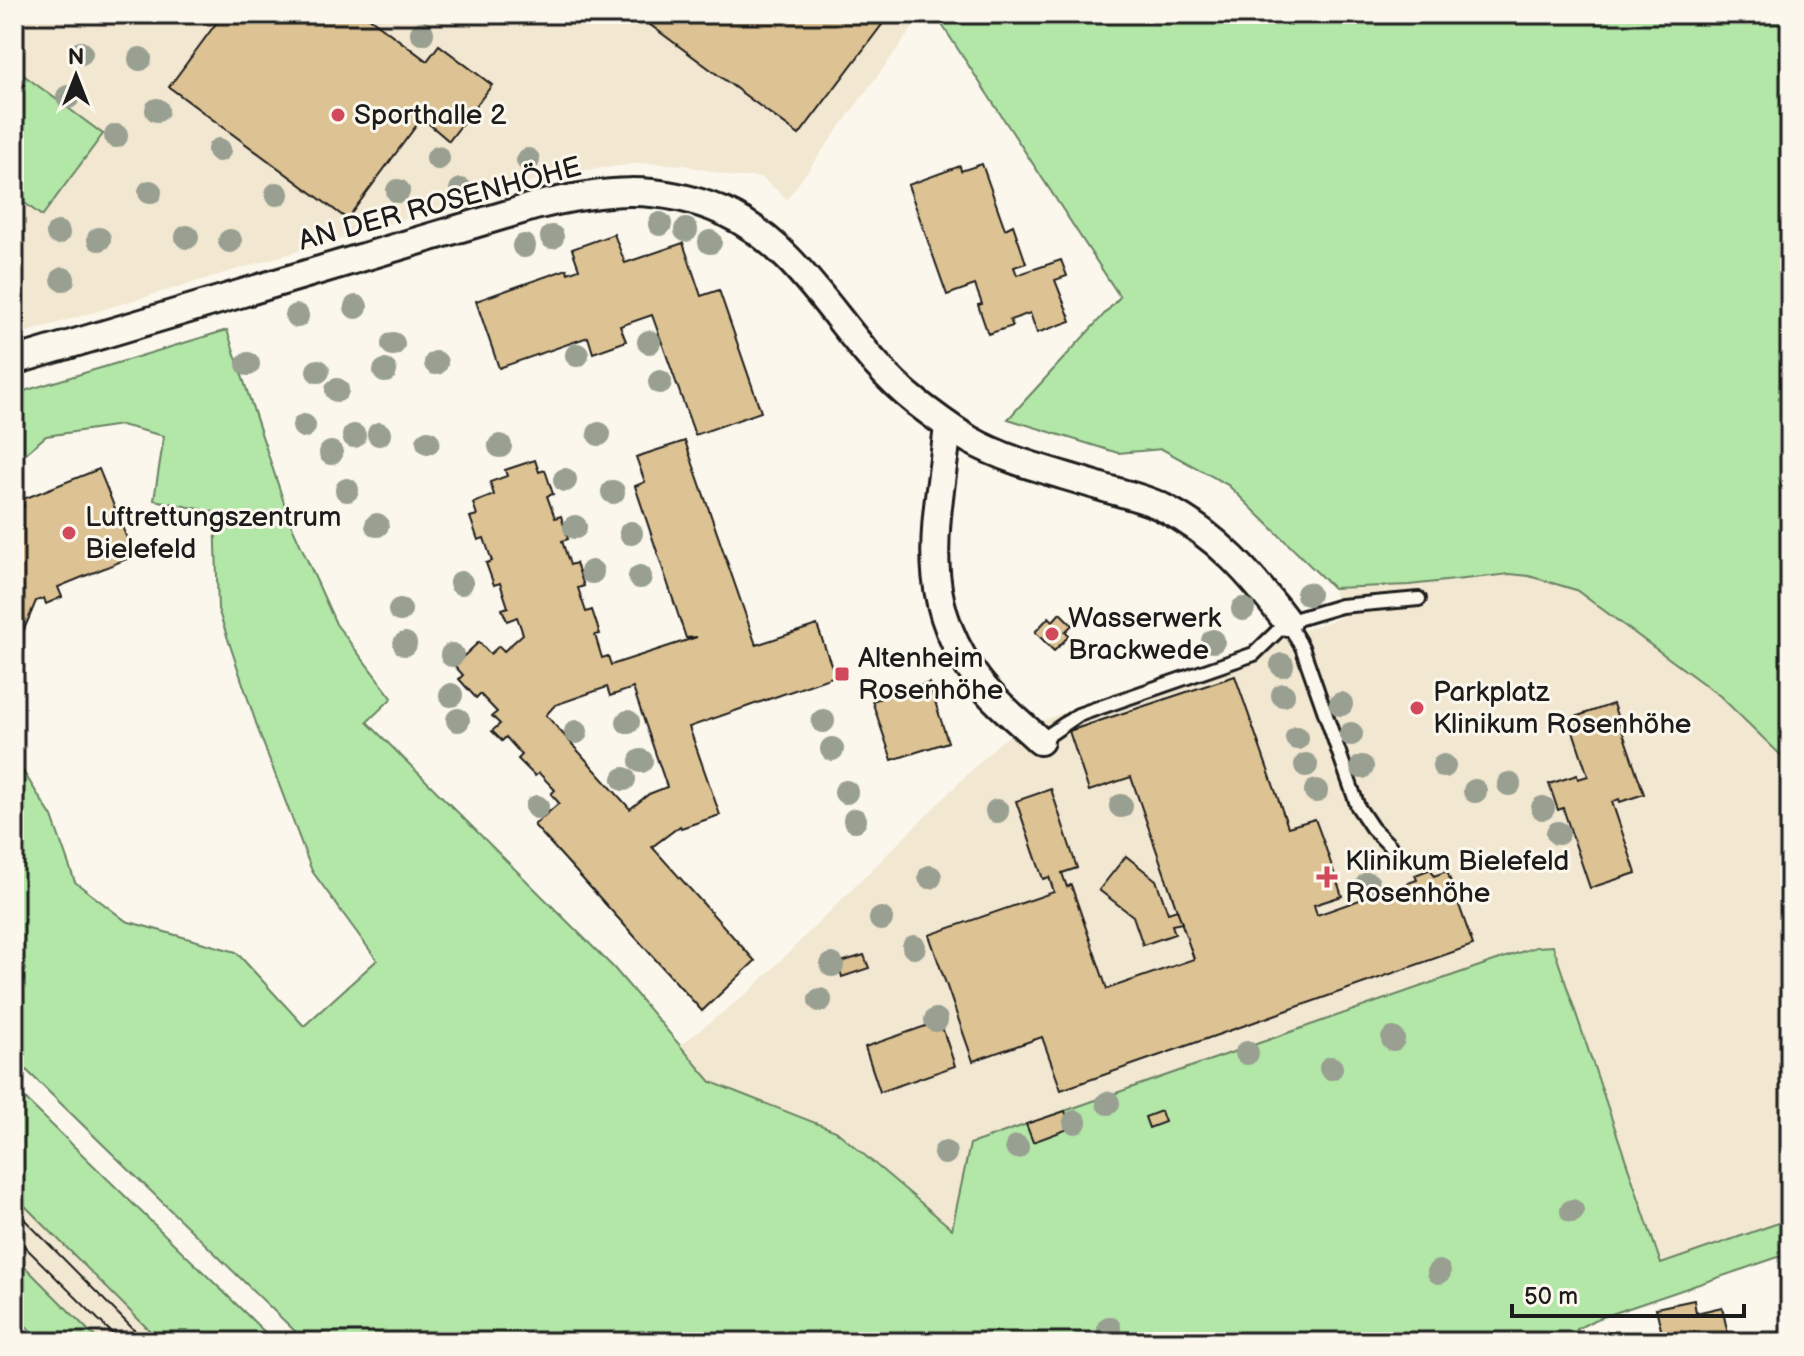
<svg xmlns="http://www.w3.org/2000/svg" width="1804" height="1356" viewBox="0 0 1804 1356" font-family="'Balsamiq Sans',sans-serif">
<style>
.built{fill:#f2e7d1}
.green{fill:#b3e7a8;stroke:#688262;stroke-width:2}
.building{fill:#ddc393;stroke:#1c1c1c;stroke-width:2;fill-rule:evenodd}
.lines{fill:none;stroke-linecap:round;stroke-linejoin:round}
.service-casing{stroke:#1c1c1c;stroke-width:18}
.minor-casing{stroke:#1c1c1c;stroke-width:32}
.service{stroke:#fbf7ec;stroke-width:12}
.minor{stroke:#fbf7ec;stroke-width:26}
.tram{stroke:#1c1c1c;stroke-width:2}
.tree{fill:#99a091}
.poi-dot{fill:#d1495b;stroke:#fbf7ec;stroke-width:3}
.labels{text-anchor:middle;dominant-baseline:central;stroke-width:6;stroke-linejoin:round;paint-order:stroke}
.poi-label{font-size:28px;fill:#1c1c1c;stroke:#fbf7ec;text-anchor:start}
.street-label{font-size:28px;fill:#1c1c1c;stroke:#fbf7ec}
</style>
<rect width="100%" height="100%" fill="#fbf7ec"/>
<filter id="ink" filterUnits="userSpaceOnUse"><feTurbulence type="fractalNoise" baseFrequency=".0125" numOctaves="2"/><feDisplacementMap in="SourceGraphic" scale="16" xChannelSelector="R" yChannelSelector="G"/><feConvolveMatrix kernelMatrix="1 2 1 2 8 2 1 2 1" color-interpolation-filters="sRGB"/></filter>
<g filter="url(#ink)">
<g class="built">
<polygon points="14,14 923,14 787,199 761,177 734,177 685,165 643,163 556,174 14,336"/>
<polygon points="1510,574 1529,576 1576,590 1720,696 1790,764 1790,1219 1435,1342 1022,1342 836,1131 711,1082 681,1045 751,990 998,744 1019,729 1244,648 1340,618 1333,588 1409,585"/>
<polygon points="14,1195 92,1275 161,1342 100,1342 64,1307 14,1256"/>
</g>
<g class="green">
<polygon points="935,14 1790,14 1790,764 1720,696 1576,590 1529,576 1510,574 1409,585 1333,588 1228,485 1162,449 1118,453 1008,419 1120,297"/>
<polygon points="14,68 103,134 42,216 14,195"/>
<polygon points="227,330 291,524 336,624 392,698 367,722 613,967 711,1082 836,1131 952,1229 970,1144 1491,962 1536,947 1553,946 1661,1264 1790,1219 1790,1253 1594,1320 1577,1329 1582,1342 306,1342 14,1058 14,750 21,768 52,817 75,882 126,921 236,952 304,1026 377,960 312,871 259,732 218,609 215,512 154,500 164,436 121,425 46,436 14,463 14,394"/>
<polygon points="14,1088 275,1342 161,1342 14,1195"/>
<polygon points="14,1256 100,1342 43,1342 14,1315"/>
</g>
<g class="building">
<polygon points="223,14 364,14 427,61 439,45 492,85 449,141 422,118 347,219 169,87"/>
<polygon points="656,14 890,14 799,135 649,24"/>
<polygon points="982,164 1005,229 1013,225 1026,263 1014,267 1017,275 1061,260 1067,276 1055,280 1071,321 1037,333 1030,313 1010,320 1013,326 988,334 978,305 982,304 975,285 947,295 908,185 960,166 961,171"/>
<polygon points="614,234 625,263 683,243 701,296 719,290 761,412 695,435 652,315 620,326 626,341 621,343 593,353 588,337 499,368 476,301 567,269 568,273 579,269 572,249"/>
<path d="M685,441L756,645L817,625L835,676L689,727L720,815L681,828L680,826L652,847L755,961L702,1011L534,825L559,803L551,794L555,790L539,773L535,776L518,759L522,755L506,737L502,741L492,731L500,724L492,716L497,712L480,694L476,698L459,679L463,675L454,665L479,642L490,654L499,646L504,651L523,634L517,617L507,621L502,609L508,607L500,583L494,585L486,563L492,561L484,538L478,540L470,517L477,515L473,503L494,495L490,482L507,476L505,470L535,460L539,472L545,470L553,494L547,496L555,518L561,516L568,539L562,541L570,565L576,563L584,586L578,588L586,612L592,610L600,634L595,635L602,658L608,656L611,665L697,637L686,638L635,486L645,482L636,457ZM607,687L610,696L633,688L667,787L649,794L630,809L546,715L555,705Z"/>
<polygon points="99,469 134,556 58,587 62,597 46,604 44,598 36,601 23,632 14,628 14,510 24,506 21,500"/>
<polygon points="1060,613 1072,625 1065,632 1069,636 1054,651 1035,632 1049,617 1053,621"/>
<polygon points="1235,676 1288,827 1315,819 1325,846 1342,896 1314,905 1317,915 1417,880 1415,875 1431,869 1434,876 1447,871 1473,945 1061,1090 1042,1037 973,1061 929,935 1054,892 1049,877 1043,879 1016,801 1051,789 1077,868 1062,873 1067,887 1071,885 1107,989 1194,959 1131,777 1089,791 1069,731"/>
<polygon points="929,683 948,742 892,760 872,701"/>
<polygon points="1613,704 1644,794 1620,802 1619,799 1612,802 1636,873 1590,888 1563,808 1558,810 1549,784 1577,775 1578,779 1588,776 1569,719"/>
<polygon points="1126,856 1156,880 1168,913 1177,910 1182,923 1172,925 1175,934 1143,945 1133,916 1099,890"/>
<polygon points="864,955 869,968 842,977 838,963"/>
<polygon points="940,1021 955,1066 880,1092 865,1047"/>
<polygon points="1065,1111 1071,1128 1033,1142 1026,1124"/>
<polygon points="1161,1111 1165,1122 1149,1128 1145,1117"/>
<polygon points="1694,1300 1696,1313 1722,1307 1728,1334 1689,1342 1664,1342 1656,1308"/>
</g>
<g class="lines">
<g class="service-casing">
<g id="service">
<polyline points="1287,622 1302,647 1358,807 1372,828 1390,846"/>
<polyline points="1040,741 1078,715 1254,654 1287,622 1341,606 1419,599"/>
</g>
</g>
<g class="minor-casing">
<g id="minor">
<path d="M14,361L535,206C602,190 658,183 724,212C808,250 845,347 916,402C933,415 951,429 970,440C1009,462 1054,472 1095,485C1118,493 1143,497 1164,508C1216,534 1253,577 1287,622"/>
<path d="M948,426C938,520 914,596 978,680C995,703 1019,721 1040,741"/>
</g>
</g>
<use href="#service" class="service"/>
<use href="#minor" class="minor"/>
<g class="tram">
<polyline points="14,1209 146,1342"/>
<polyline points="14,1236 121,1342"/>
</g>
</g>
<g class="tree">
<circle cx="422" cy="33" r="12"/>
<circle cx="81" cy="53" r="12"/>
<circle cx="140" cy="59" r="12"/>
<circle cx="68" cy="97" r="12"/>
<circle cx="157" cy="110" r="12"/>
<circle cx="116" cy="136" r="12"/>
<circle cx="219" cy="150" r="12"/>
<circle cx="438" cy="158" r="12"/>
<circle cx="528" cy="160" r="12"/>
<circle cx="461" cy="190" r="12"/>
<circle cx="398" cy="191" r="12"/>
<circle cx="150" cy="192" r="12"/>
<circle cx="277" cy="194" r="12"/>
<circle cx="660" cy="224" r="12"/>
<circle cx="686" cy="230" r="12"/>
<circle cx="58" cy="233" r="12"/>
<circle cx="187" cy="237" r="12"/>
<circle cx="552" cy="237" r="12"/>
<circle cx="99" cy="239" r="12"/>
<circle cx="230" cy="241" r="12"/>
<circle cx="710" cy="242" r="12"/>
<circle cx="524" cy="246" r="12"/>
<circle cx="63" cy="279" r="12"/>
<circle cx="356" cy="307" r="12"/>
<circle cx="297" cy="316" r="12"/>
<circle cx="649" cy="342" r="12"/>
<circle cx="393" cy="344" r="12"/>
<circle cx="577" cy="355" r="12"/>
<circle cx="436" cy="363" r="12"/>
<circle cx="248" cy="364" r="12"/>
<circle cx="318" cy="371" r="12"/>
<circle cx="385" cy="371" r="12"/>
<circle cx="660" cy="382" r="12"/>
<circle cx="337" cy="390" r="12"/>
<circle cx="304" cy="426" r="12"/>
<circle cx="379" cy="434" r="12"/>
<circle cx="599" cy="434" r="12"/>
<circle cx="354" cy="436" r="12"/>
<circle cx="428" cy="442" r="12"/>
<circle cx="500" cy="446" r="12"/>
<circle cx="331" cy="453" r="12"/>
<circle cx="565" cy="480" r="12"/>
<circle cx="347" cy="490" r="12"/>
<circle cx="613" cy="492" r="12"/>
<circle cx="377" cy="525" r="12"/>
<circle cx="575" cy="527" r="12"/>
<circle cx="631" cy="533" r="12"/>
<circle cx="592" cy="572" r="12"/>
<circle cx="640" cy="577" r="12"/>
<circle cx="461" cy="583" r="12"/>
<circle cx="1308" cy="594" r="12"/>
<circle cx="1243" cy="609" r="12"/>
<circle cx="400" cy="610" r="12"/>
<circle cx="1213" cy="641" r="12"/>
<circle cx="405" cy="644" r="12"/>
<circle cx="452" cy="655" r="12"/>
<circle cx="1282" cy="665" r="12"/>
<circle cx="451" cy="695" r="12"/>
<circle cx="1283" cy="695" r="12"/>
<circle cx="1341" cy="704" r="12"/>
<circle cx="458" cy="720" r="12"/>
<circle cx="823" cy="721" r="12"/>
<circle cx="628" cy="722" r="12"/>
<circle cx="576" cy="732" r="12"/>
<circle cx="1351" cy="734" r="12"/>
<circle cx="1297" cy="738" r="12"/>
<circle cx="832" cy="749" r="12"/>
<circle cx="641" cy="761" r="12"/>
<circle cx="1306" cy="765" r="12"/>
<circle cx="1444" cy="766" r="12"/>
<circle cx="1362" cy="767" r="12"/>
<circle cx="624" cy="779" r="12"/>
<circle cx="1509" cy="784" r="12"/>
<circle cx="1316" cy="791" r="12"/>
<circle cx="1475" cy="791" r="12"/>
<circle cx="846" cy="792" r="12"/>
<circle cx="1121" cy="806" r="12"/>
<circle cx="537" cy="807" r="12"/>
<circle cx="1543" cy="808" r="12"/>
<circle cx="997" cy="811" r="12"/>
<circle cx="855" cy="820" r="12"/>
<circle cx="1558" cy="833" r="12"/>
<circle cx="930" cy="877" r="12"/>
<circle cx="1368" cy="884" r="12"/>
<circle cx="881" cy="919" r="12"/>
<circle cx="914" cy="947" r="12"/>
<circle cx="832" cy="965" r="12"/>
<circle cx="820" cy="1000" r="12"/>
<circle cx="936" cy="1020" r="12"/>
<circle cx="1393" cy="1039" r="12"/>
<circle cx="1247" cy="1053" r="12"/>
<circle cx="1331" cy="1068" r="12"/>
<circle cx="1108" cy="1103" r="12"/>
<circle cx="1075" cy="1122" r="12"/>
<circle cx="1017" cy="1147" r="12"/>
<circle cx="945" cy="1153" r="12"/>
<circle cx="1572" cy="1211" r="12"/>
<circle cx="1439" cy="1272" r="12"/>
<circle cx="1109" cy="1328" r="12"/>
</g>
</g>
<g class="poi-dot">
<circle cx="338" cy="115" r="8"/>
<circle cx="69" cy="533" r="8"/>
<circle cx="1052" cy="634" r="8"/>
<rect x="834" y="666" width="16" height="16" rx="4"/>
<circle cx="1417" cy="708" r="8"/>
<path d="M1323 865h8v8h8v8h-8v8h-8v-8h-8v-8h8z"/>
</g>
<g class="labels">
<g class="poi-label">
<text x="354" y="115">Sporthalle 2</text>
<text x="85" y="517">Luftrettungszentrum<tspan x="85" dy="32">Bielefeld</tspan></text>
<text x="1068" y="618">Wasserwerk<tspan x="1068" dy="32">Brackwede</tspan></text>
<text x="858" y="658">Altenheim<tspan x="858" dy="32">Rosenhöhe</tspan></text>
<text x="1433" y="692">Parkplatz<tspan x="1433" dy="32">Klinikum Rosenhöhe</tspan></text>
<text x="1345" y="861">Klinikum Bielefeld<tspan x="1345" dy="32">Rosenhöhe</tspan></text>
</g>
<g class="street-label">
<text transform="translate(440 204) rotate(-15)">AN DER ROSENHÖHE</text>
</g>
</g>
<rect width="1804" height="1356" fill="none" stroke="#fbf7ec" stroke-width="48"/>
<rect x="24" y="24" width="1756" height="1308" fill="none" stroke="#1c1c1c" stroke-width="3" filter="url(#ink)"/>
<g transform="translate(76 76)" stroke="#fbf7ec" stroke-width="6" paint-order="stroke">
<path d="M0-6L14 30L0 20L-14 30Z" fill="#1c1c1c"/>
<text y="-12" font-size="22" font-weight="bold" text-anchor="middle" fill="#1c1c1c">N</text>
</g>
<path d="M1512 1304v12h232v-12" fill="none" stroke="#1c1c1c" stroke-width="4"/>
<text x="1524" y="1304" font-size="24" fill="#1c1c1c" stroke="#fbf7ec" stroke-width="6" paint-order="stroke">50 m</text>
</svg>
